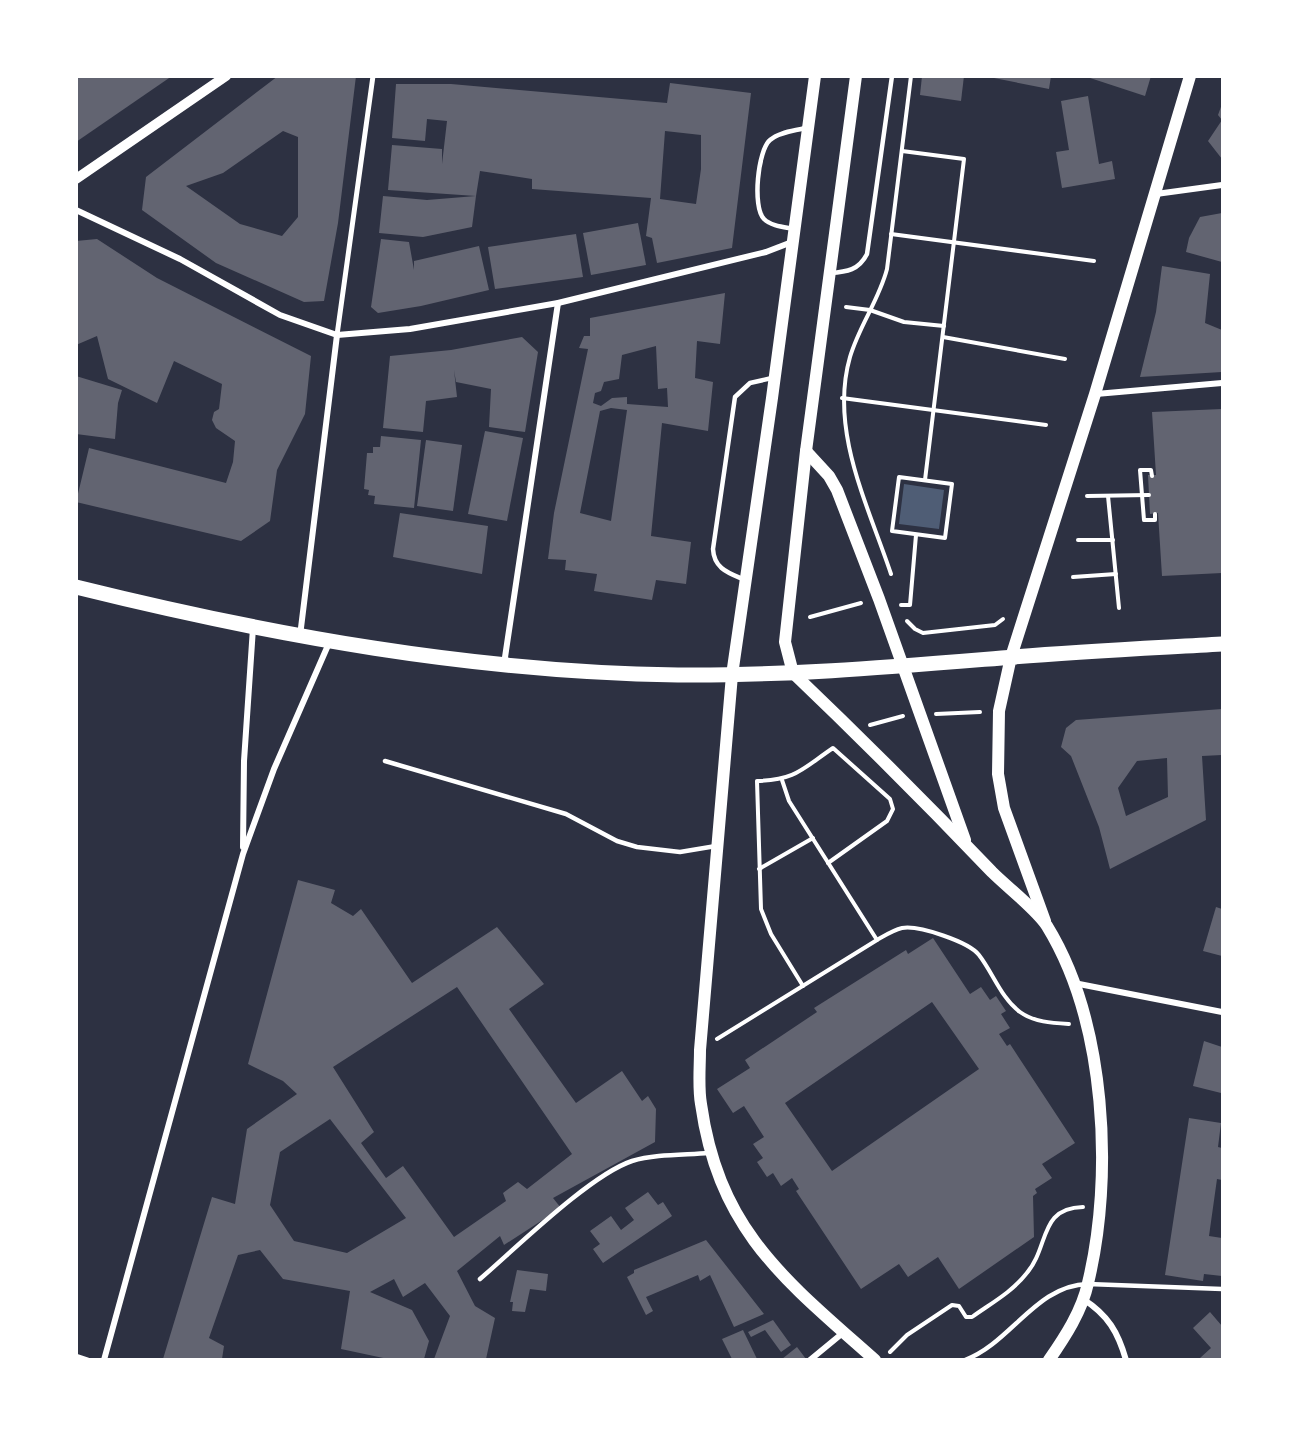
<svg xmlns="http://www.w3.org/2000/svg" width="1299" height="1436" viewBox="0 0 1299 1436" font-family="'DM Sans',sans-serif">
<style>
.water{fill:#4f5d75}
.building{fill:#626471;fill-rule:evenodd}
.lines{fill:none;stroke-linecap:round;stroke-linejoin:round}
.path{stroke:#fff;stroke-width:4}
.service{stroke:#fff;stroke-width:4.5}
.pedestrian{stroke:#fff;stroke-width:5}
.minor{stroke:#fff;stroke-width:6}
.tertiary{stroke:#fff;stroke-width:10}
.secondary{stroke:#fff;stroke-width:12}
.primary{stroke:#fff;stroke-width:15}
</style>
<rect width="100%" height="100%" fill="#2d3142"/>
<polygon class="water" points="904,484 944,490 939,529 899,524"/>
<g class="building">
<polygon points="76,76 172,76 76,142"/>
<path d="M278,76H356L338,223L324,301L304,302L216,263L142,210L146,177ZM283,131L298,137V217L282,236L240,224L186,186L223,173Z"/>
<polygon points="922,76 964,76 961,101 920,95"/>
<polygon points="984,76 1051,76 1049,89"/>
<polygon points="1084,76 1151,76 1145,96"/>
<path d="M670,83L751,93L732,248L657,263L652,238L646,236L651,198L532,189V179L480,171L476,196L472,227L423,237L379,233L383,196L427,200L476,196L388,190L392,145L442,149V164L447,121L427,119L425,141L392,138L396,84H451L667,103ZM665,131L701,135V169L696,204L660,199Z"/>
<polygon points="1088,96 1099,164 1112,161 1115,179 1062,188 1056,152 1069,150 1061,101"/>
<polygon points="1222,104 1222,159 1208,141 1222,120 1218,115"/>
<polygon points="1222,213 1222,262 1186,252 1189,238 1200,217"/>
<polygon points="638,223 646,265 591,275 583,233"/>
<polygon points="576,234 583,277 495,289 488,247"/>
<polygon points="97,239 157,278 311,356 305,414 277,470 270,521 241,541 76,502 89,448 226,483 233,462 235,441 216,428 212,420 214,412 219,409 222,384 174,361 157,403 108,379 97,336 76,345 76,241"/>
<polygon points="381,239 409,242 414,270 414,261 479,246 489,290 421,306 378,313 371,307"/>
<polygon points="1162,266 1210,274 1205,323 1222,330 1222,372 1140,377 1156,312"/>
<path d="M725,293L720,344L697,341L695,378L713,382L708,431L662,423L651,536L691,542L686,584L656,580L652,600L594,591L597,574L565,570L566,560L548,559L554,513L588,349L579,348L584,336H590V318ZM656,346L658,389L667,388L668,407L627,404V397L612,398L601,406L593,403L595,393L601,391L604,382L619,379L622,355ZM611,408L627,410L611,521L580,513L600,411Z"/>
<polygon points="522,337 538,352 525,432 489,427 491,389 456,382 454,370 457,397 426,401 423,432 383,428 390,356 451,350"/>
<polygon points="76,376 122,390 118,403 115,439 76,434"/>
<polygon points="1222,409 1222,573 1162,576 1158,513 1150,514 1148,475 1156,475 1152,412"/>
<polygon points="485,431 523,438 507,521 468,514"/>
<polygon points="381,436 421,440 414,508 374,504 375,496 368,495 369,490 364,489 367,453 373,453 373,447 380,447"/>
<polygon points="426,440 462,445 453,511 417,506"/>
<polygon points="400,513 488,526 482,574 393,557"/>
<path d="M1222,709V755L1202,756L1206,820L1110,869L1099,827L1071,756L1061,747L1066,728L1076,720ZM1167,758L1168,797L1126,816L1118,788L1137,761Z"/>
<path d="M298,880L335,890L331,903L353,916L361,909L412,983L497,927L544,984L509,1009L576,1103L622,1071L642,1101L648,1096L656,1109L655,1142L553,1198L561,1208L504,1245L500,1236L457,1271L475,1306L495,1318L486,1359H434L450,1316L425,1283L403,1297L394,1279L370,1292L412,1310L429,1341L424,1359H388L341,1349L350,1291L283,1279L260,1250L238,1255L209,1338L224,1346L222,1359H163L212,1197L235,1204L247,1129L297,1094L283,1081L248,1064ZM457,987L572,1154L527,1189L518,1182L503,1193L506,1201L454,1237L403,1166L386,1178L361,1143L374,1132L333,1067ZM330,1119L406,1218L347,1253L294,1241L270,1205L280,1152Z"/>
<polygon points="1216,907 1222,909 1222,956 1203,951"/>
<path d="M933,938L970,994L981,987L990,1000L996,996L1006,1011L1001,1014L1010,1028L999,1034L1007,1046L1010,1044L1075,1143L1042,1164L1052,1178L1035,1189L1037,1193L1033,1196L1034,1237L959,1289L938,1257L908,1277L899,1264L861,1289L796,1191L799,1189L792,1178L781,1186L773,1173L767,1177L757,1162L763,1158L753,1144L764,1137L744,1106L733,1113L717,1089L750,1068L745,1060L817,1012L814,1008L906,950L908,954ZM932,1002L979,1069L832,1171L785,1103Z"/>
<polygon points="1204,1041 1222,1047 1221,1093 1193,1086"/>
<polygon points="1189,1118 1221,1123 1218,1147 1222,1148 1222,1180 1217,1179 1209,1236 1222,1238 1222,1276 1204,1274 1203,1281 1165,1275"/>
<polygon points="648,1192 658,1205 663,1202 672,1216 603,1263 593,1249 600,1244 590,1231 611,1216 621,1230 634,1220 625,1208"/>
<polygon points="706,1240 764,1314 734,1327 710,1275 700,1281 698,1275 646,1297 653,1311 646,1315 627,1277 634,1273 634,1270"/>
<polygon points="517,1270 548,1274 546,1291 530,1289 525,1312 512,1311 513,1302 510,1302"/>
<polygon points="1210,1312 1222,1326 1222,1359 1200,1358 1211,1348 1193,1328"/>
<polygon points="773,1320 791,1345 781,1352 765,1330 751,1337 748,1332"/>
<polygon points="743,1330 757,1359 732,1359 722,1339"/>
<polygon points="797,1347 806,1359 782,1359"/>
</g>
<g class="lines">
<g class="path">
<polyline points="902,151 964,159 925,480"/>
<polyline points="891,234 1094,261"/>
<polyline points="846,307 870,310 904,322 944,326"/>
<polyline points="943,337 1065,359"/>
<polyline points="842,398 1046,425"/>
<polyline points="1152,476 1151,470 1140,470 1144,520 1155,520 1155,514"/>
<polygon points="899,477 952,484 945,538 892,531"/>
<polyline points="1087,496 1149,495"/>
<polyline points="1108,496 1119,608"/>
<polyline points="1078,540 1113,540"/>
<path d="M891,574C868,505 829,430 850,357C859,326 879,300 887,269L911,76"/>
<polyline points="1073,577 1116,574"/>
<polyline points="901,605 910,605 916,535"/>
<polyline points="810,617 861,603"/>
<polyline points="907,621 915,629 923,633 995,625 1003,619"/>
<polyline points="936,714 980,712"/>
<polyline points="870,725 903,716"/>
<polyline points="782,780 789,801 877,940"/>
<polyline points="759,869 813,838"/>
<path d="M803,986L771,934L761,909L757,781C796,780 802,769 833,748L890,799L893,809L887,821L828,863"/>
<path d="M717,1039L877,940C884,936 893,930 902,928C919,925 969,942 979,955C993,973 1001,998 1020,1012C1034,1022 1052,1023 1069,1024"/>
<path d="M890,1352L907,1335L952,1305L959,1306L966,1317H972C990,1304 1012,1292 1026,1274C1050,1247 1038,1208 1083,1207"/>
</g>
<g class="service">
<path d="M794,229C784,227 771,226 764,219C752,207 758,150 770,140C779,132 794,131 805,128"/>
<path d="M830,273C847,272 859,270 867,254L892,76"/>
<path d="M745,580C729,573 714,569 713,549L735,397L750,383L772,378"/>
<polyline points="385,761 566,814 617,841 637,847 680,852 716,846"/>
<path d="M480,1279C516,1248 590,1175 632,1161C655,1154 684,1155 709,1153"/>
<polyline points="76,1356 88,1360"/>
<path d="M965,1360C1011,1343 1036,1285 1088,1284L1222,1289"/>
</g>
<polyline class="pedestrian" points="337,335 373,76"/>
<g class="minor">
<polyline points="1156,194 1222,185"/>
<polyline points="76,210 180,259 280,315 337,335 410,329 558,303 766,252 792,242"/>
<polyline points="1096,394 1222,383"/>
<polyline points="300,636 337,335"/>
<polyline points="504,664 558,303"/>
<polyline points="243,847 244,761 253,628"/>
<polyline points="1074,983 1222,1012"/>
<path d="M1083,1299C1108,1315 1118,1332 1126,1360"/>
<polyline points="104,1360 243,854 274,769 329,643"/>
<polyline points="810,1360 844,1332"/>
</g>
<polyline class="tertiary" points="76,179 226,76"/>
<g class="secondary">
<path d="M815,76L772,398L732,675L700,1050C700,1067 698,1087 701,1104C719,1231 785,1280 875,1360"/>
<path d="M856,76L806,451L785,642L793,673C861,738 927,804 992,872C1007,887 1037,910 1047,926C1106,1022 1114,1176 1088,1283C1082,1311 1065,1337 1049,1360"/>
<polyline points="806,451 829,476 837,490 879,599 965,840"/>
<polyline points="1045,921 1004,808 998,774 999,711 1011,657 1095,394 1190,76"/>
</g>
<path class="primary" d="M76,587C274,636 474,672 678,675C791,676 902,666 1014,657C1083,651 1153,648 1222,644"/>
</g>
<rect width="1299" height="1436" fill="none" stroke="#ffffff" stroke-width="156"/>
</svg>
